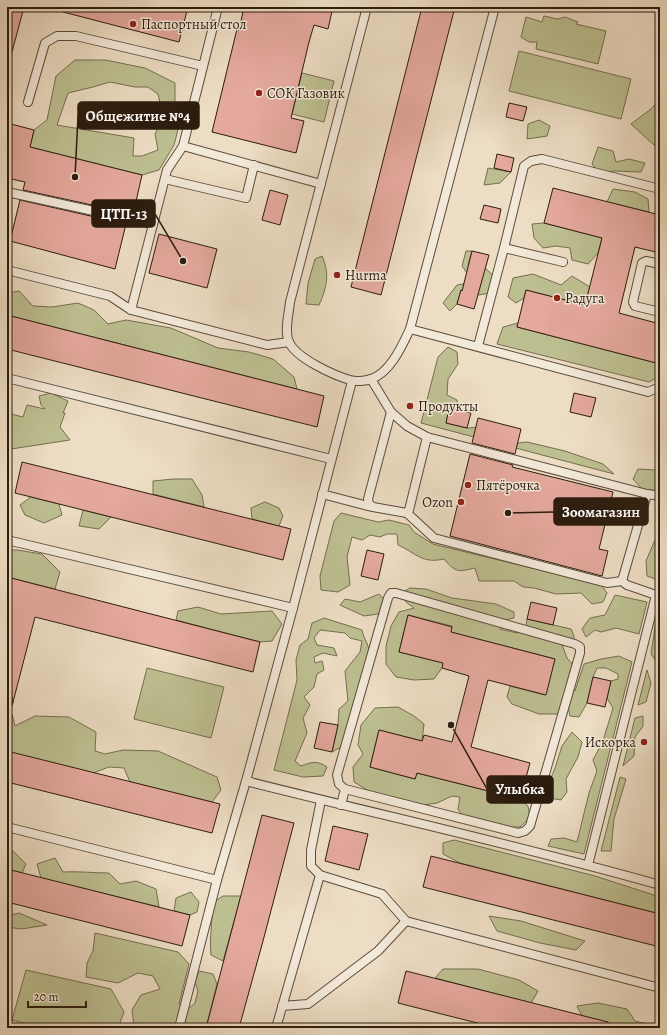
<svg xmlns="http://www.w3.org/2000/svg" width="667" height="1035" viewBox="0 0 667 1035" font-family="Alegreya,serif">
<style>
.green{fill:#bdbf91;stroke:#746e50}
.building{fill:#e4a89d;stroke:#2c1c0e}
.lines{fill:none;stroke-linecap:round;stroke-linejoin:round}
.lane-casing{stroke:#5c4c3c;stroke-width:10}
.lane{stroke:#f3e9d9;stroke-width:8}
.poi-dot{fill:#8f2418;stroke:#f3e9d9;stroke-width:1.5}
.labels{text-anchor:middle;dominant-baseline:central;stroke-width:3;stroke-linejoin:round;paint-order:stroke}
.poi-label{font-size:14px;fill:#2c1c0e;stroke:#f3e9d9;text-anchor:start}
.leader{fill:none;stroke:#2c1c0e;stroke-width:1.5}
.callout-dot{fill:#2c1c0e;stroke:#f3e9d9;stroke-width:1.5}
.callout{fill:#2c1c0e;stroke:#2c1c0e;stroke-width:1.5}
.callout-label{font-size:15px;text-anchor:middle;font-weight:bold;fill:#fff}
</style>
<rect width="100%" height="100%" fill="#edddc4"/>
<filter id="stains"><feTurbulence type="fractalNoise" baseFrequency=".005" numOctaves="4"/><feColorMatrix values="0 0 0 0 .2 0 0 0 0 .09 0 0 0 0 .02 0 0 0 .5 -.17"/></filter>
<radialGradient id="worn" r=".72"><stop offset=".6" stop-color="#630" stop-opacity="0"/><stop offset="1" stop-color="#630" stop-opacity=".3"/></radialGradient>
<g class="green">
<polygon points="544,16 558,19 565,17 578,22 576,24 606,31 598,64 536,49 537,42 529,42 521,37 526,17 542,22"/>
<polygon points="519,51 631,79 621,119 509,91"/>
<polygon points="75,60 105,60 145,68 175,83 175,104 162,112 158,94 148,87 135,87 110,82 93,87 68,93 57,125 134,138 133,156 142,156 158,150 155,134 163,119 180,122 174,145 159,170 142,175 30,147 34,130 47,120 56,76"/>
<polygon points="302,73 334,81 324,122 292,114"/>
<polygon points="660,99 660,143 654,145 631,124 651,109"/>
<polygon points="539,120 550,126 547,136 527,139 528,124"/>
<polygon points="598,147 613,151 616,162 629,159 645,163 641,172 614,171 599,173 592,164"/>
<polygon points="488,168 511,172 500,183 484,185"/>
<polygon points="613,189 635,192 648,199 649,212 607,202"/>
<polygon points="544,223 602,238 598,253 588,264 572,260 570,248 556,246 543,248 534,238 532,224"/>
<polygon points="466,251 472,251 468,265 486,269 495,277 491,293 478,295 461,290 457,304 450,311 443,303 457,285 474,282 478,275 467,273 462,266"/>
<path d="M322,256C330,274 327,287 319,305L306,304L308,283L315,259Z"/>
<polygon points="533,274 561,285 572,276 590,287 585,305 526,290 524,298 516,303 508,297 513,278"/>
<polygon points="19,291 33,306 52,307 78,303 94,310 108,324 126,320 171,328 218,348 249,352 273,359 294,377 297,389 7,315 7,293"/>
<polygon points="518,323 517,327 660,364 660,376 649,382 497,344 503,327"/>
<polygon points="448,347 457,352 458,364 448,379 447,395 457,400 458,410 449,408 446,423 467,428 484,427 482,435 518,443 527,442 565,451 603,464 614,474 421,423 438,357"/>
<polygon points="51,393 68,401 63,413 65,413 60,427 70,440 11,449 7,442 7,413 23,417 27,405 45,409 41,405 39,396"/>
<polygon points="660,466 660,491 642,489 633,479 638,469 656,470"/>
<polygon points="173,479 192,479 202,495 204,507 153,494 153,481"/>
<polygon points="31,497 59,504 62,515 44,523 25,515 20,505"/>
<polygon points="265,502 279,508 283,516 279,526 252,519 251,508"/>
<polygon points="83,510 111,517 99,529 79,526"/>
<path d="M341,513L378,522L389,520L409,525L414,532L433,544L601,585L607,593L603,602L592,604L581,593L556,594L534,588L523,587L514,581H479L475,568C458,572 456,573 444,559C422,564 416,553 398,545L397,534H387L380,537L370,535L362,540L352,537L347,557L350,585L338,592L321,590L320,576L334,521Z"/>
<polygon points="660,539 660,579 658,580 647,576 646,561 655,540"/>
<polygon points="7,550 17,550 42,554 60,572 55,589 7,577"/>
<polygon points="410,588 426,589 452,598 496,604 514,612 514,618 504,620 500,629 517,633 526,628 527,619 571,629 574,636 574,640 561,642 567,658 574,666 570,686 575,691 584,664 601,659 619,656 632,662 584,854 548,846 551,839 564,838 577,842 589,793 597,771 593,760 603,741 613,708 607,698 611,681 618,679 618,674 606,668 597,668 593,677 587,703 579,717 570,716 568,706 558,714 539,714 512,704 507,697 510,686 545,695 555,659 451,632 452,626 408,615 399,652 443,663 442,668 434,679 414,680 396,677 386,664 386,646 391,626 399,612 414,608 406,602 401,593"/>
<polygon points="379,594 386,602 378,614 364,616 340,605 345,599 360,602"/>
<polygon points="615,595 647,602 639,634 616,628 601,632 595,630 586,637 582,629 590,618 605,615"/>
<polygon points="198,607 221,614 272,611 282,624 272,641 260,642 176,620 178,611"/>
<polygon points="660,610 660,659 656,661 651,654 656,620"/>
<path d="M324,618L362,630C364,641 369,642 369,654L345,745L332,752L338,725L339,709L348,701L345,671L360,652L362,641L350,638L345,633L320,630L314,638L317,645L334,648L337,656L323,653L314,657L315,663L322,661L324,670L317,674L314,687L304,697L310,705L303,718L307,733L295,761L301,766C312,762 317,760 327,767L323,776L303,777L274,770L297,680L296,660L300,645L308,639L312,623Z"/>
<polygon points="147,668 224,687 211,738 134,719"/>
<polygon points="647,670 651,683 646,702 638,705"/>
<polygon points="398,707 414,716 424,724 422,741 379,730 370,767 415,779 417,773 520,799 528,806 530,817 520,827 501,827 464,818 458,809 460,797 452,796 437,803 424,805 374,794 354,782 353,767 363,754 358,745 361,725 375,708"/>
<polygon points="7,713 12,714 15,726 35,716 69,717 96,732 95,751 105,754 123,750 158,751 217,777 221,790 212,802 130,782 124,768 109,767 93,773 9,752 7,750"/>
<polygon points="643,716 643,726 635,737 634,756 623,766 635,718"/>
<polygon points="572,732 582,742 578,757 566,779 567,792 561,800 549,798 548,785 555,768 562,746"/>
<polygon points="620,777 626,779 614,819 611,851 601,851"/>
<polygon points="454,840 595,876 660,897 660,914 460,863 443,854 443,843"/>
<polygon points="7,848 12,850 26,864 22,873 7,869"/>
<path d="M55,858L63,872C78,871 93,873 109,873L120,884L136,881L156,889L159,907L41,878L37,864Z"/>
<polygon points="191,892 199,902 197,912 190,915 174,911 176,898"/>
<path d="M223,896H241L223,961L211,955C209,937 213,921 212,903Z"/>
<polygon points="19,913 47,925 21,929 7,927 7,916"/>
<polygon points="489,916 521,921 585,941 576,950 540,943 497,931"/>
<polygon points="95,933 178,952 189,964 179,1004 188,1009 195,1003 198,991 195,982 199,971 213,974 217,984 206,1028 186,1028 185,1023 179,1028 133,1028 134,1026 132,1010 141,995 160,989 153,976 138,973 118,983 86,977 87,963 93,951"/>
<polygon points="443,969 478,969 519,980 538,991 531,1003 435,978"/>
<polygon points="26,970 111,989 124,1012 118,1028 44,1028 12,1020"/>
<polygon points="598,1003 627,1009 635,1021 651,1025 660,1021 660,1028 630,1028 582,1016 577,1006"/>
</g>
<g class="building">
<polygon points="7,7 24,7 12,52 7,51"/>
<polygon points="64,7 188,7 179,42 63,12"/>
<polygon points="244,7 333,7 328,29 314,25 309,42 291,118 304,121 296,153 212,132 237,29 239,30"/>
<polygon points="422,7 455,7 381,295 351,287"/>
<polygon points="509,103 527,107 523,121 506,117"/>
<polygon points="7,123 34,130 30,147 142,175 134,210 130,209 129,213 23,190 25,182 7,178"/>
<polygon points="497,154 514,158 511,172 494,168"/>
<polygon points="553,188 660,215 660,253 635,247 619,313 660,324 660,364 517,327 526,290 585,305 602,238 544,223"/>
<polygon points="270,190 288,195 280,225 262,220"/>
<polygon points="20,200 126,224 115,269 10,241"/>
<polygon points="484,205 501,209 498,223 480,219"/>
<polygon points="159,234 217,249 207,288 149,273"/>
<polygon points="472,251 489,255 474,309 457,304 461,290 462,291"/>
<polygon points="7,315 324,396 317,427 7,349"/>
<polygon points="574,393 596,398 591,417 570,412"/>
<polygon points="449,408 471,413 467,428 446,423"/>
<polygon points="478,418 521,429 515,454 472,443"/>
<polygon points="470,454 513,465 512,467 613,492 599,549 608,551 602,576 450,536"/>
<polygon points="22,462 291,529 283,560 15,493"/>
<polygon points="367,550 384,554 378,580 361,576"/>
<polygon points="7,577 260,642 253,672 35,617 12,706 9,705 13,703 13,700 11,695 7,694"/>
<polygon points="531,602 557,608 553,625 527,619"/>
<polygon points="408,615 452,627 451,632 555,659 546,695 488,680 471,747 530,763 520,799 417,773 415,779 370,767 379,730 422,741 424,735 452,742 469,676 442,668 443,663 399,652"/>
<polygon points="593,677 611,681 605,707 587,703"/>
<polygon points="320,722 338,725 332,752 314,748"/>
<polygon points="7,751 220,804 212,833 7,782"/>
<polygon points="262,815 294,823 263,941 239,1028 206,1028"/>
<polygon points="333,826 368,834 359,870 325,861"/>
<polygon points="431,856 660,914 660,947 423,887"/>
<polygon points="7,869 190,915 182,946 7,902"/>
<polygon points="406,971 608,1022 607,1028 497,1028 398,1003"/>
</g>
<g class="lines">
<g class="lane-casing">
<g id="lane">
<path d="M367,7L290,302C289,313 284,331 289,342C296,358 333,375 350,380C355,382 366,381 371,379C390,373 402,346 410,329L495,7"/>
<polyline points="657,7 660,8"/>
<polyline points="28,102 45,43 57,36 76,36 203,66"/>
<polyline points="183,146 321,184"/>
<polyline points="165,179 246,198 254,165"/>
<polyline points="7,192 153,224"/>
<polyline points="504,248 563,262"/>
<polyline points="660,264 646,261 642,263 633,302 635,306 660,312"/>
<polyline points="7,270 110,296 131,310 267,345 289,342"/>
<polyline points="131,310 167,170 183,146 218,7"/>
<polyline points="410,329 648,392 660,387"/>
<polyline points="478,346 504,248 524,166 531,161 542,159 660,189"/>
<polyline points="7,378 331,459"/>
<polyline points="371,379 391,412 407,426 427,437 647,494 660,496"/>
<polyline points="391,412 368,499 369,504 373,507 407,513 409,510 427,437"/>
<polyline points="322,494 372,507"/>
<polyline points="407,513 434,538 607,583 622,581 627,585 656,595 588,865"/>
<polyline points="7,540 293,608"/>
<polyline points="622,581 647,494"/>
<polyline points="7,700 8,700"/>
<path d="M246,781C384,816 523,846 660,885"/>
<polyline points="341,805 345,789 339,784 337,775 388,598 391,593 396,593 575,644 580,647 580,653 530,826 525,831 518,833 345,789"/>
<polyline points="7,827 217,880"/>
<polyline points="320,875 382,894 406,921 660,988"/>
<polyline points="282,1006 308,1004 378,951 406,921"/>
<polyline points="179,1028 217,880 246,781 293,608 352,381"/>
<polyline points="276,1028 320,875 311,866 311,850 321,800"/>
</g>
</g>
<use href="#lane" class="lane"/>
</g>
<g class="poi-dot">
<circle cx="133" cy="24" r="4"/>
<circle cx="259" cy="93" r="4"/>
<circle cx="337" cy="275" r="4"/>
<circle cx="557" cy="298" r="4"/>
<circle cx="410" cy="406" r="4"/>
<circle cx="468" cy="485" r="4"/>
<circle cx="461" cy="502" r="4"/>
<circle cx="644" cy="742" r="4"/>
</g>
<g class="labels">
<g class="poi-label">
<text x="141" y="24">Паспортный стол</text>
<text x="267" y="93">СОК Газовик</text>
<text x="345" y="275">Hurma</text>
<text x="565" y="298">Радуга</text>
<text x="418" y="406">Продукты</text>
<text x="476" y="485">Пятёрочка</text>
<text x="453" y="502" text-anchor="end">Ozon</text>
<text x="636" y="742" text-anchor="end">Искорка</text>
</g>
</g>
<path class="leader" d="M75 177L78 116M183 261L155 214M508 513L554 512M451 725L487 789"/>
<g class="callout-dot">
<circle cx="75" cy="177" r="4"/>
<circle cx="183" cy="261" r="4"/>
<circle cx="508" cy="513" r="4"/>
<circle cx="451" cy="725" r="4"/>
</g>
<g class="callout">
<rect x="78" y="102" width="121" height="27" rx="4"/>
<rect x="92" y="200" width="63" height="27" rx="4"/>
<rect x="554" y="498" width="94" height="27" rx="4"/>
<rect x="487" y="776" width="66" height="27" rx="4"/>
</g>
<g class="callout-label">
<text x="138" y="121">Общежитие №4</text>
<text x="124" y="219">ЦТП-13</text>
<text x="601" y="517">Зоомагазин</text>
<text x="520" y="794">Улыбка</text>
</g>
<rect width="667" height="1035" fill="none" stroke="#edddc4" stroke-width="24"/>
<rect x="8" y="8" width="651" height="1019" fill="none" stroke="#2c1c0e" stroke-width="2"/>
<rect x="12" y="12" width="643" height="1011" fill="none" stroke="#2c1c0e"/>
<path d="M28 1001v6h58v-6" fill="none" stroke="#2c1c0e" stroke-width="2"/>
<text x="34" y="1001" font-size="12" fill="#2c1c0e" stroke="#f3e9d9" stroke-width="3" paint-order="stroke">20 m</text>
<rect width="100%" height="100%" filter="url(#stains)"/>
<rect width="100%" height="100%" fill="url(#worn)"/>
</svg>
